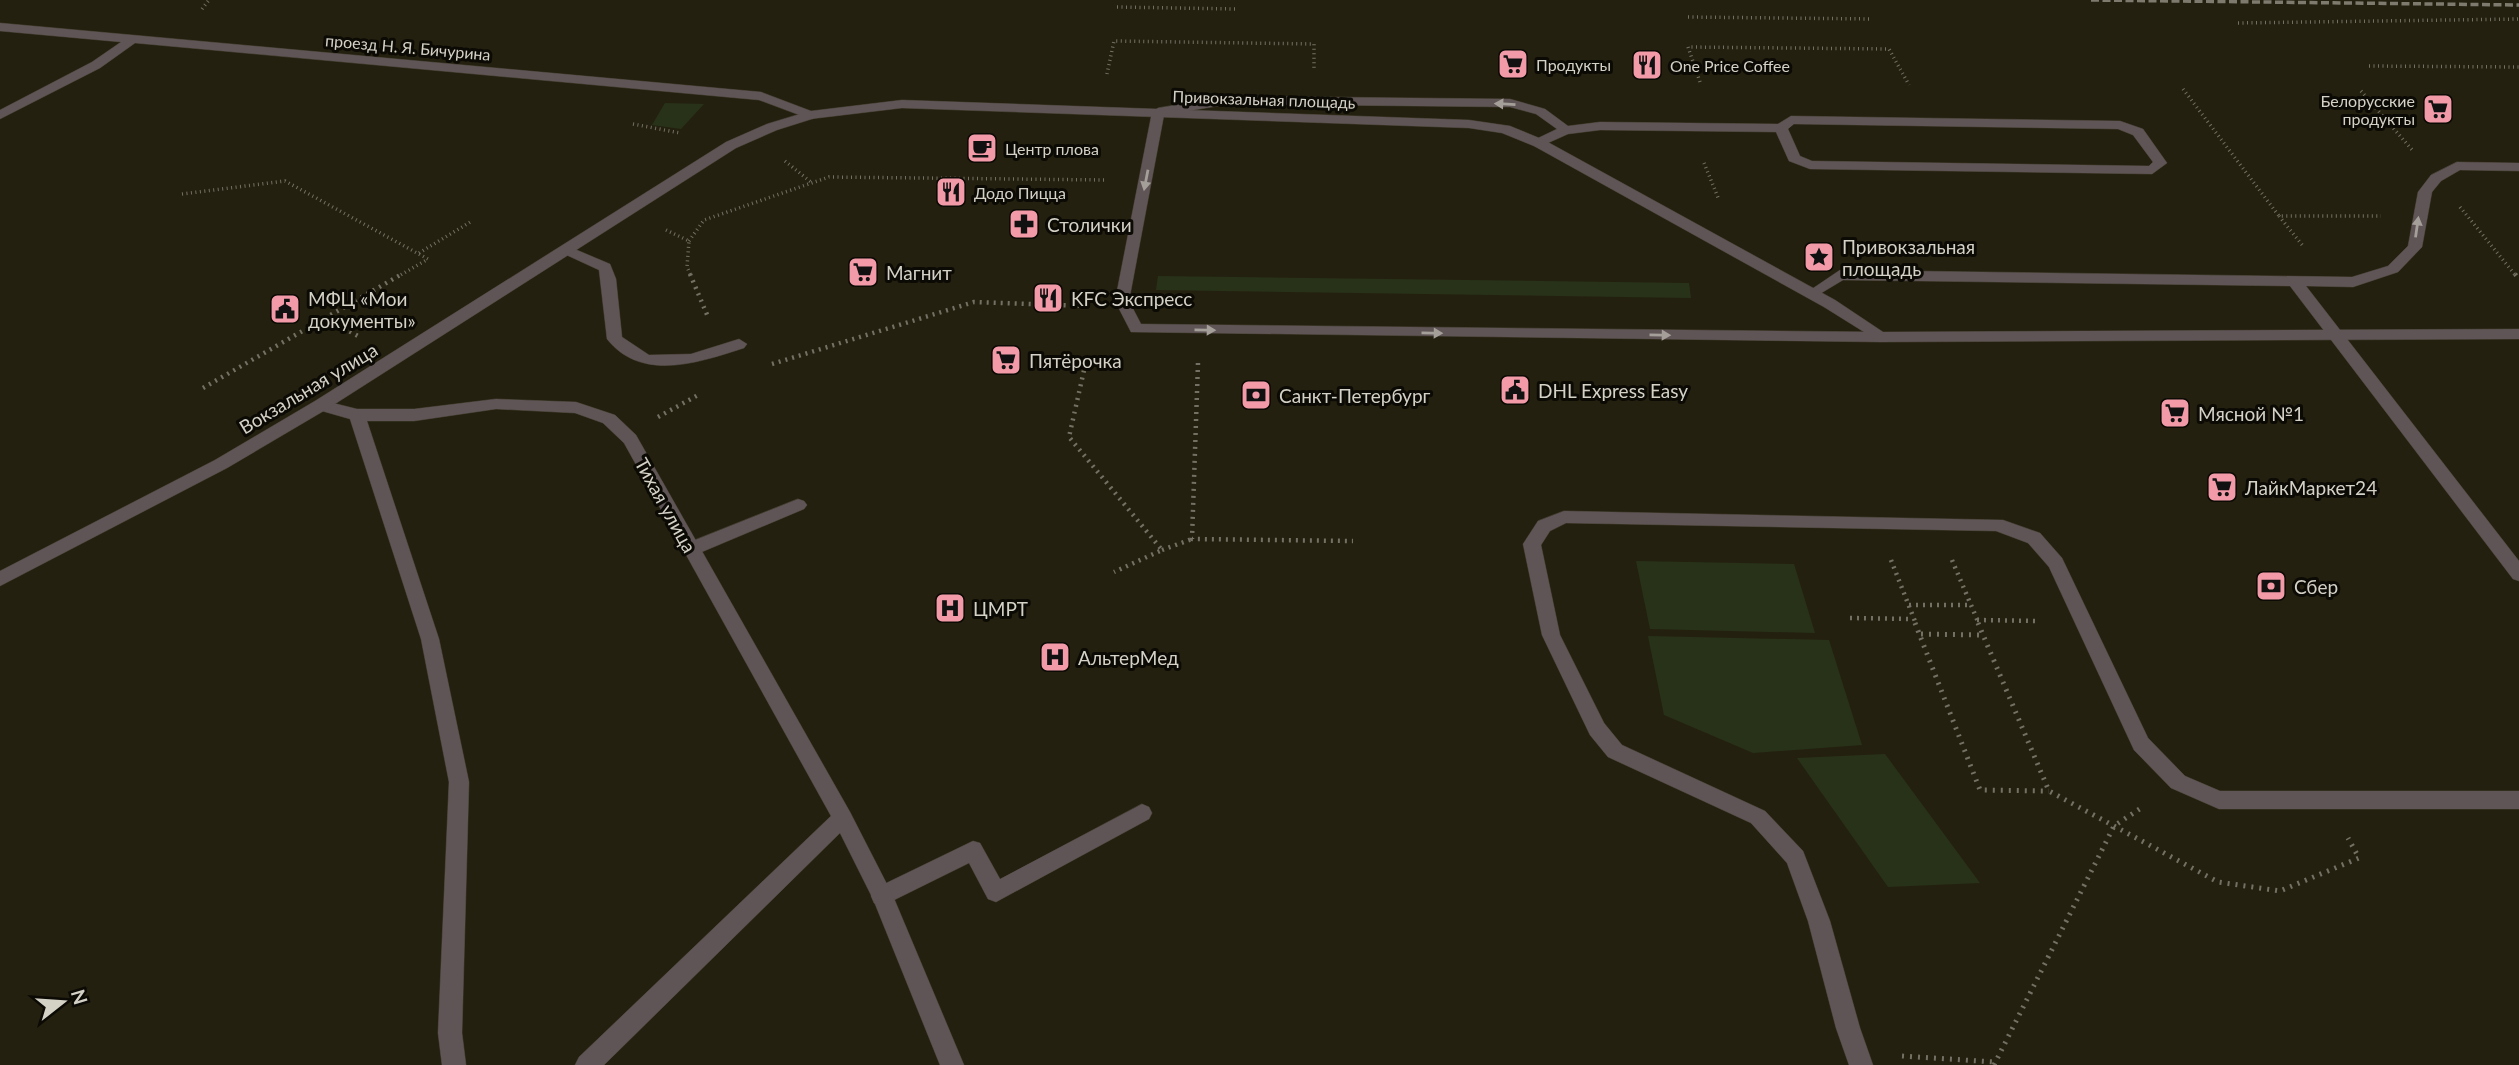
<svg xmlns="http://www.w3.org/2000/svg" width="2519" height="1065" viewBox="0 0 2519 1065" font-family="Lato,sans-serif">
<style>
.green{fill:#283219}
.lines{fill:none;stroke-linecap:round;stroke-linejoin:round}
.service-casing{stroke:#403c2d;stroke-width:1}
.minor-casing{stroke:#403c2d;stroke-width:1}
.tertiary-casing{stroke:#403c2d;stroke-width:1}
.path-far2{stroke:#747063;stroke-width:3.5;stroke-dasharray:1 3.5;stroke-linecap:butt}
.path-far1{stroke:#747063;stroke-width:4.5;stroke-dasharray:2 5;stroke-linecap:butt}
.path{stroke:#747063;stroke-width:5;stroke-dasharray:2 6;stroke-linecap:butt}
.service{fill:#5f5556;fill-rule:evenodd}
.minor{fill:#5f5556;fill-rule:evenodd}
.tertiary{fill:#5f5556;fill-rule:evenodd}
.rail{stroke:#7e7a6d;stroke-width:3.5;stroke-dasharray:8 3.5;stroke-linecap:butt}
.oneway{fill:#a59f9a}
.labels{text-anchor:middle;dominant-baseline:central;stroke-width:6;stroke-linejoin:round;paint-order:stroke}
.far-street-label{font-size:16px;fill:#d4d1c7;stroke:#0c0a04}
.far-poi-label{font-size:16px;fill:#d4d1c7;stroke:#0c0a04;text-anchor:start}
.poi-label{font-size:19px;fill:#d4d1c7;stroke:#0c0a04;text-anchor:start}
.street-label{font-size:19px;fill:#d4d1c7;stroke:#0c0a04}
</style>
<rect width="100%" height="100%" fill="#242010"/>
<g class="green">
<polygon points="665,103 704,104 681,129 652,125"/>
<polygon points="1158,276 1689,283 1691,298 1156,290"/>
<polygon points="1636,561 1794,564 1815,633 1650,629"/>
<polygon points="1648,636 1829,640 1862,745 1753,753 1664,715"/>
<polygon points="1885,754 1980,883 1888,887 1797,758"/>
</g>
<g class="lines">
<g class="service-casing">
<g id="service">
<path d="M1230,96L1510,99L1545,109L1568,126L1600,122L1778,124L1791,116L2120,121L2143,129L2167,163L2152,174L1810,169L1789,161L1776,132L1600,130L1568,134L1539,147L1534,146V140L1557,129L1536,114L1510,107L1230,104L1164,115L1129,301L1141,324L1880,332L1888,337L1880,342L1131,332L1115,301L1152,112L1158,108ZM1794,124L2118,129L2133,135L2153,162L2149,166L1812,161L1800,156L1788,129Z"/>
<polygon points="2457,162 2519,163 2519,171 2460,170 2441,181 2432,192 2422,247 2398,272 2353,287 2306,286 2519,561 2519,581 2513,579 2290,286 1843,280 1813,298 1806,293 1840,270 2352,277 2388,266 2408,246 2418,192 2431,175"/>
<path d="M565,245L610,264L616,279L622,337L649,355L691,354L739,339L747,344L744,348C700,362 642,383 607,339L599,270L560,252L558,249Z"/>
<polygon points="798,499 804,501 807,505 804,509 697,554 685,554 682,549 685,544"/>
<polygon points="1564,511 2003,520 2040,533 2062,558 2148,738 2185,776 2220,791 2519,791 2519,809 2219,809 2171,788 2134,750 2049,567 2028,543 1996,531 1566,523 1550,531 1541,545 1560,635 1604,723 1622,745 1765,811 1803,851 1830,921 1860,1028 1873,1065 1849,1065 1836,1028 1808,921 1787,863 1751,823 1608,757 1590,735 1542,635 1523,544 1538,521"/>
<polygon points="1142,804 1149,807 1152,813 1149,819 996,902 988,899 969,863 882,906 874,903 871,896 874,889 973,841 980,843 1000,879"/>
</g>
</g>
<g class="minor-casing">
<g id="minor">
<polygon points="0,23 761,92 811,111 902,100 1469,120 1510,126 1544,140 1835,300 1883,332 2519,329 2519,339 1880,342 1824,307 1534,146 1502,133 1469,128 902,108 810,119 759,100 135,43 100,68 0,119 0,110 92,62 121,42 0,31"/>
<polygon points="496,399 576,402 615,415 636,435 850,812 893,896 964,1065 940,1065 873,899 840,833 604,1065 575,1065 579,1057 831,816 624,443 603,423 575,413 496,409 414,421 367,421 439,639 469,782 462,1033 466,1065 442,1065 438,1033 449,782 421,639 350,419 315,409 313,405 321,400 357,409 414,409"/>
</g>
</g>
<g class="tertiary-casing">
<polygon id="tertiary" points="810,111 815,112 815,118 777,130 736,148 327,409 227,468 0,586 0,571 215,460 315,401 726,142 767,124"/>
</g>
<g class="path-far2">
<polyline points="1117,7 1236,9"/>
<polyline points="202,9 209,0"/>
<polyline points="1688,17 1872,19"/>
<polyline points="2238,23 2519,19"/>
<polyline points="2369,66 2519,67"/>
<polyline points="1107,74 1114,41 1314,44 1314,68"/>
<polyline points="1700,82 1688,47 1889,49 1909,85"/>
<polyline points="2183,89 2279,216 2381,216"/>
<polyline points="2361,91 2414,152"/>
<polyline points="633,124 680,133"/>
<polyline points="785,161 812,183"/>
<polyline points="1704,163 1719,200"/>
<polyline points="182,194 285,181 428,259 399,276"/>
<polyline points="2460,207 2516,276"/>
<polyline points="2279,216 2303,246"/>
<polyline points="666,230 689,241 687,267 691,276"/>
<polyline points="689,241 704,220 829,177 1106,180"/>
<polyline points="419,253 472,221"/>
</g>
<g class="path-far1">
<polyline points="690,274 708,317"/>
<polyline points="2515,274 2519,279"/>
<polyline points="325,318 358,336"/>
<polyline points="1087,357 1069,437 1162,550 1114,572"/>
<polyline points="1198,363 1192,539 1353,541"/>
<polyline points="772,364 974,302 1086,306"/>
<polyline points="203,388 402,274"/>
<polyline points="658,417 700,394"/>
<polyline points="1162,550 1192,539"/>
<polyline points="1891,560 1916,624"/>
<polyline points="1952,560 1979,624"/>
<polyline points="1909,605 1970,605"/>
<polyline points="1850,618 1913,619"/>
<polyline points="1977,620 2039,621"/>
</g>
<g class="path">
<polyline points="1915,623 1980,790 2049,791"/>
<polyline points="1978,623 2049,791 2218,882 2280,891 2359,858 2348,838"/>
<polyline points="1921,634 1983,635"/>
<polyline points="1902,1056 1995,1062"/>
<polyline points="1994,1065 2114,826 2144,806"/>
</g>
<use href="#service" class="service"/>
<use href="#minor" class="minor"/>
<use href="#tertiary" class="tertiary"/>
<polyline class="rail" points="2091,0 2519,5"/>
</g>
<defs><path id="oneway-solid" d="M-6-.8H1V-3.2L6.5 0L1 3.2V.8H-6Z" transform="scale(1.75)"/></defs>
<g class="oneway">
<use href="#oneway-solid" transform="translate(1505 104) rotate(-177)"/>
<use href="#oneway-solid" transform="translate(1146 180) rotate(101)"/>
<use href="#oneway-solid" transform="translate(2417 227) rotate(-82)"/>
<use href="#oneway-solid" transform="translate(1205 330) rotate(1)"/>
<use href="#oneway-solid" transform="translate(1432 333) rotate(1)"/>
<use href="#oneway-solid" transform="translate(1660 335) rotate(1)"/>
</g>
<defs>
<g id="supermarket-square" transform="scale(1.575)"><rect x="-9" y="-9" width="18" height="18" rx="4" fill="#f39aa8" stroke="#0c0a04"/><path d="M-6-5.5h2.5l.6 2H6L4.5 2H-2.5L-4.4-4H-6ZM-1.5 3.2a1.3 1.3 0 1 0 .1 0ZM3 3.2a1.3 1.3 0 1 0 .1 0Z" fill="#111"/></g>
<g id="restaurant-square" transform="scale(1.575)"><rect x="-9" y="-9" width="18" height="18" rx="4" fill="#f39aa8" stroke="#0c0a04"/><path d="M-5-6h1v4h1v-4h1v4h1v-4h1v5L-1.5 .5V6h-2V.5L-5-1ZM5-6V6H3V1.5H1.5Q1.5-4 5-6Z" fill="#111"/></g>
<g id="cafe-square" transform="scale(1.575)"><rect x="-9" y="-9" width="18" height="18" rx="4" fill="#f39aa8" stroke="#0c0a04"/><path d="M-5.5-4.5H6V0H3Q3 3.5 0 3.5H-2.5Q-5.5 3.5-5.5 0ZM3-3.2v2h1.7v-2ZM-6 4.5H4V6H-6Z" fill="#111"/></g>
<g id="pharmacy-square" transform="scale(1.575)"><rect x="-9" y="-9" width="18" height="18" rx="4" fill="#f39aa8" stroke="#0c0a04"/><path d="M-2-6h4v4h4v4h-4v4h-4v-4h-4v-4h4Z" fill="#111"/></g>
<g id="sight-square" transform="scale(1.575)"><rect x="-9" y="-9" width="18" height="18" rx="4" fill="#f39aa8" stroke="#0c0a04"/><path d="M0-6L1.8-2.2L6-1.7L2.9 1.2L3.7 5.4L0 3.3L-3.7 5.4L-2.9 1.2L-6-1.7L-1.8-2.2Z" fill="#111"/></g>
<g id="civic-square" transform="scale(1.575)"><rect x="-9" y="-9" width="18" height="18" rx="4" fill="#f39aa8" stroke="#0c0a04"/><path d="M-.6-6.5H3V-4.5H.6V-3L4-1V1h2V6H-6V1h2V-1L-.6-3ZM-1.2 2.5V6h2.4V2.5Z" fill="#111"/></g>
<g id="bank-square" transform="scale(1.575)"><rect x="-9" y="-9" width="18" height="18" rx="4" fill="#f39aa8" stroke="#0c0a04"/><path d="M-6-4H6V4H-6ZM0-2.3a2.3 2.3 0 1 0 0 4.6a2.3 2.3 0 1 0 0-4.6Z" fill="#111"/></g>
<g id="hospital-square" transform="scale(1.575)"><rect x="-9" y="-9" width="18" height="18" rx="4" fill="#f39aa8" stroke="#0c0a04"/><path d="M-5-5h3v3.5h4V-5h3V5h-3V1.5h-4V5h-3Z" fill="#111"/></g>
</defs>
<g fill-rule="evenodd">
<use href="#supermarket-square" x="1513" y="64"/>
<use href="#restaurant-square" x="1647" y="65"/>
<use href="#supermarket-square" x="2438" y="109"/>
<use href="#cafe-square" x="982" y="148"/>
<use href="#restaurant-square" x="951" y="192"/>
<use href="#pharmacy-square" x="1024" y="224"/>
<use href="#sight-square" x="1819" y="257"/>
<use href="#supermarket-square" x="863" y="272"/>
<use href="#restaurant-square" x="1048" y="298"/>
<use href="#civic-square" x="285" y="309"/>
<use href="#supermarket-square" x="1006" y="360"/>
<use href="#civic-square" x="1515" y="390"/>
<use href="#bank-square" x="1256" y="395"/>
<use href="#supermarket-square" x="2175" y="413"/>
<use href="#supermarket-square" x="2222" y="487"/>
<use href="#bank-square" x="2271" y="586"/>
<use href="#hospital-square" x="950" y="608"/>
<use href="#hospital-square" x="1055" y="657"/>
</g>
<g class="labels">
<g class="far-street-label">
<text transform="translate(408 47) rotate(5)">проезд Н. Я. Бичурина</text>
<text transform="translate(1264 99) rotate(2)">Привокзальная площадь</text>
</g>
<g class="far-poi-label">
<text x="1536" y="64">Продукты</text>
<text x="1670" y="65">One Price Coffee</text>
<text x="2415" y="100" text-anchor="end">Белорусские<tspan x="2415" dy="18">продукты</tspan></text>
<text x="1005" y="148">Центр плова</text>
<text x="974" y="192">Додо Пицца</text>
</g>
<g class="poi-label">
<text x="1047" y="224">Столички</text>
<text x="1842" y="246">Привокзальная<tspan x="1842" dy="22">площадь</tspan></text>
<text x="886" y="272">Магнит</text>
<text x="308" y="298">МФЦ «Мои<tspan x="308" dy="22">документы»</tspan></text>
<text x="1071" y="298">KFC Экспресс</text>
<text x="1029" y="360">Пятёрочка</text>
<text x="1538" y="390">DHL Express Easy</text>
<text x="1279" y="395">Санкт-Петербург</text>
<text x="2198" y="413">Мясной №1</text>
<text x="2245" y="487">ЛайкМаркет24</text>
<text x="2294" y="586">Сбер</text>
<text x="973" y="608">ЦМРТ</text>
<text x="1078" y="657">АльтерМед</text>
</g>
<g class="street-label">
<text transform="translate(308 388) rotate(-31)">Вокзальная улица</text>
<text transform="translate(666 505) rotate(61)">Тихая улица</text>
</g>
</g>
<g transform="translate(63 1002) rotate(73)" stroke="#0c0a04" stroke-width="5" paint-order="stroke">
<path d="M0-5L12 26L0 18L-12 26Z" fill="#d4d1c7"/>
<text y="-10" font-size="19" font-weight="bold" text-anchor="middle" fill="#d4d1c7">N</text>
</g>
</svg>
